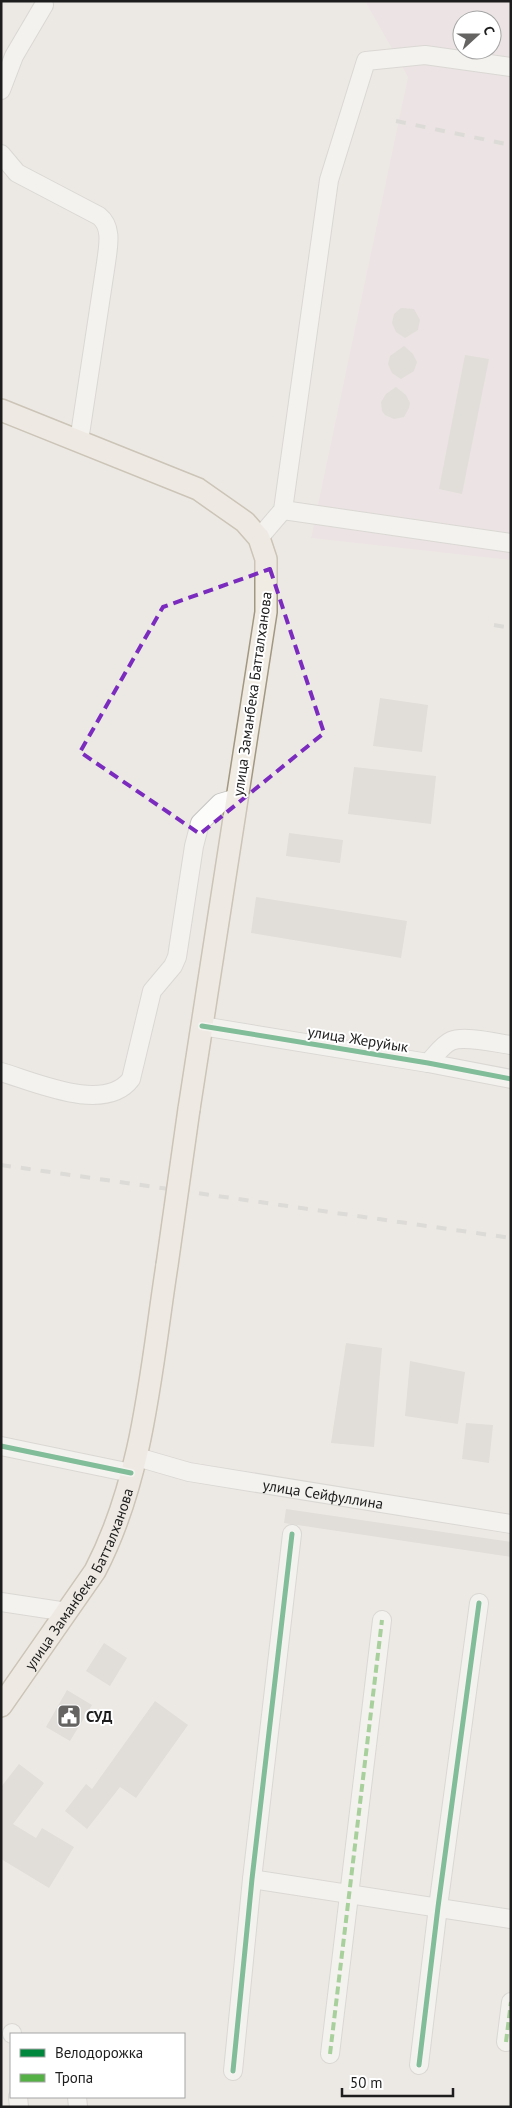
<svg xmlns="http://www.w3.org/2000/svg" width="512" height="2108" viewBox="0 0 512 2108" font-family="'PT Sans',sans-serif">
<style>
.industrial{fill:#eadde4;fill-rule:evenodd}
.building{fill:#d2cfcb}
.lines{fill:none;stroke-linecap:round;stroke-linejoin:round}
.minor-casing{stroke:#c4c3c1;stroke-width:20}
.major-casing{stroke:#a29781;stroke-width:24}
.minor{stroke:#fcfcfb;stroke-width:18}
.major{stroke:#f0ebe3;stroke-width:21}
.rail{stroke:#cacac9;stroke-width:4;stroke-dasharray:10 10;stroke-linecap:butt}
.major-bridge-casing{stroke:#a29781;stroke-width:24;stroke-linecap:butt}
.major-bridge{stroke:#f0ebe3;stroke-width:21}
.quiet{stroke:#55b145;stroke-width:4;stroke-dasharray:8 4;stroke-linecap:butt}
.cycleway-casing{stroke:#fff;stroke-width:8}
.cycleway{stroke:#00873e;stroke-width:5}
.marked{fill:none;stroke:#7b2cbf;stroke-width:4;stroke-dasharray:10 6;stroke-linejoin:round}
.labels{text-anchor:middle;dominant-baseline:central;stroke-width:4;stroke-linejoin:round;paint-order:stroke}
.street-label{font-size:15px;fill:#1d1d1d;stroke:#fff}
.poi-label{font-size:15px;font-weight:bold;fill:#1d1d1d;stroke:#fff;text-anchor:start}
</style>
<rect width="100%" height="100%" fill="#ece9e4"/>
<path class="industrial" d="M365,1H511V560L311,538L408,77ZM462,20H492V50H462Z"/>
<g class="building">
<polygon points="401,308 414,309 420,320 418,330 405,338 396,332 392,323 394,314"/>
<polygon points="404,346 413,354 417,362 414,371 401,379 392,373 388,364 390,356"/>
<polygon points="465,355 489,359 462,494 439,489"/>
<polygon points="396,387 406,395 410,403 409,408 404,417 394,419 385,415 382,411 381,402 386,394"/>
<polygon points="380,698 428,705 422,752 373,746"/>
<polygon points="354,767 436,776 431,824 348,814"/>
<polygon points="289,833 343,840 340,863 286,856"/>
<polygon points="256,897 407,921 401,958 251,933"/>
<polygon points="346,1343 382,1348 374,1447 331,1443"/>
<polygon points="410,1361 465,1372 458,1424 405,1416"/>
<polygon points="466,1423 493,1425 489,1463 462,1459"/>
<polygon points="286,1509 511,1542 511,1557 284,1523"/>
<polygon points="104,1643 127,1658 110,1686 86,1671"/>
<polygon points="67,1690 92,1705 70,1741 46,1727"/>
<polygon points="155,1701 188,1725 136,1798 120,1787 87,1829 65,1811 86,1784 92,1789"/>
<polygon points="19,1764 44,1783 13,1824 36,1838 42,1828 74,1847 49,1888 1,1859 1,1787"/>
</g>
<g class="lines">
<g class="minor-casing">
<g id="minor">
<polyline points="1,90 14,56 44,5"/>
<path d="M1,154L17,173L99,216C113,227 108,247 106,263L79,441"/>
<polyline points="283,510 511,543"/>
<polyline points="259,538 283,510 329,180 366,61 425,55 511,67"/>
<polyline points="202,1026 428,1063 511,1079"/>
<path d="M428,1063C435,1056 442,1045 451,1041C464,1035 496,1043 511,1045"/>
<path d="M1,1072C35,1082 105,1114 131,1079L152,991L173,966L177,957L194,846L200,823L220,803L237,798"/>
<polyline points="1,1446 131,1473"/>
<path id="s1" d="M137,1457L189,1472L511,1524"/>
<polyline points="1,1602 67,1612"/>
<polyline points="252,1879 511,1919"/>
<polyline points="12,2033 12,2034"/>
<polyline points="506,2042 511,2002"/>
<polyline points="330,2054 382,1620"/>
<polyline points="419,2065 438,1907 479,1603"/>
<polyline points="233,2071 252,1879 292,1534"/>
<polyline points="18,2097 19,2107"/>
<polyline points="77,2097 78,2107"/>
</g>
</g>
<g class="major-casing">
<g id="major">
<polyline points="1,410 198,489 245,522 259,538 266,559 266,612 189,1109"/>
<path id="s2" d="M1,1706L95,1571C144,1477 151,1368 167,1265"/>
</g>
</g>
<use href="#minor" class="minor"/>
<use href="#major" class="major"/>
<g class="rail">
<polyline points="396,121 511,145"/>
<polyline points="494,625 511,628"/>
<polyline points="1,1165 511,1238"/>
</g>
<g class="major-bridge-casing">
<polyline id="major-bridge" points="167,1265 189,1109"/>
</g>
<use href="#major-bridge" class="major-bridge"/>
<g class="quiet">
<polyline points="506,2042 511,2002"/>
<polyline points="330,2054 382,1620"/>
</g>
<g class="cycleway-casing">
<g id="cycleway">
<polyline points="202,1026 428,1063 511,1079"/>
<polyline points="1,1446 131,1473"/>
<polyline points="419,2065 438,1907 479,1603"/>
<polyline points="233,2071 252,1879 292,1534"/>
</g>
</g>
<use href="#cycleway" class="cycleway"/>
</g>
<path d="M0 0H512V2108H0ZM270,569L324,733L200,834L80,752L163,607Z" fill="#ece9e4" fill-opacity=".55" fill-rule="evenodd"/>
<path class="marked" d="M270,569L324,733L200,834L80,752L163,607Z"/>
<defs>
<g id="civic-square" transform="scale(1.25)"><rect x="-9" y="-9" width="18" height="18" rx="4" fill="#656463" stroke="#fff"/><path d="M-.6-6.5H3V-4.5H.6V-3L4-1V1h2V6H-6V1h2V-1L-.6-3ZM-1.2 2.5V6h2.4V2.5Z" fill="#fff"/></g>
</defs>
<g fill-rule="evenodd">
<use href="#civic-square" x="69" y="1716"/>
</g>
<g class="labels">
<g class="street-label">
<text transform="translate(252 694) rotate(-82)">улица Заманбека Батталханова</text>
<text transform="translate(358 1039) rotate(9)">улица Жеруйык</text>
<text stroke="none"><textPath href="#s1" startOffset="190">улица Сейфуллина</textPath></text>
<text stroke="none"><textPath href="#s2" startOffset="150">улица Заманбека Батталханова</textPath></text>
</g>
<g class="poi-label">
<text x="86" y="1716">СУД</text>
</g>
</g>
<rect width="512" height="2108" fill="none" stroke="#1d1d1d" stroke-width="5"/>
<rect x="10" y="2033" width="175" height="65" fill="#ffffff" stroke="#a5a5a5"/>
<rect x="20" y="2049" width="25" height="8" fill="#00873e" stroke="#a5a5a5"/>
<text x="55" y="2058" font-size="15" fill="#1d1d1d">Велодорожка</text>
<rect x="20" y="2074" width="25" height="8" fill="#55b145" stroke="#a5a5a5"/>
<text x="55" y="2083" font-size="15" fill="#1d1d1d">Тропа</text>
<g transform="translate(477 35) rotate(69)"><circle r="24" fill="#ffffff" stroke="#a5a5a5"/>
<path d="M0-4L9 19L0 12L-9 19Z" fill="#656463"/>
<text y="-8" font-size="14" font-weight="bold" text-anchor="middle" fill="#1d1d1d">С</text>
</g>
<path d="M342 2088v8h111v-8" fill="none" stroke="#1d1d1d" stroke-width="2.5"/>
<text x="350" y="2088" font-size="15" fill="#1d1d1d" stroke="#ffffff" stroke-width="4" paint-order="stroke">50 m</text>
</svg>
